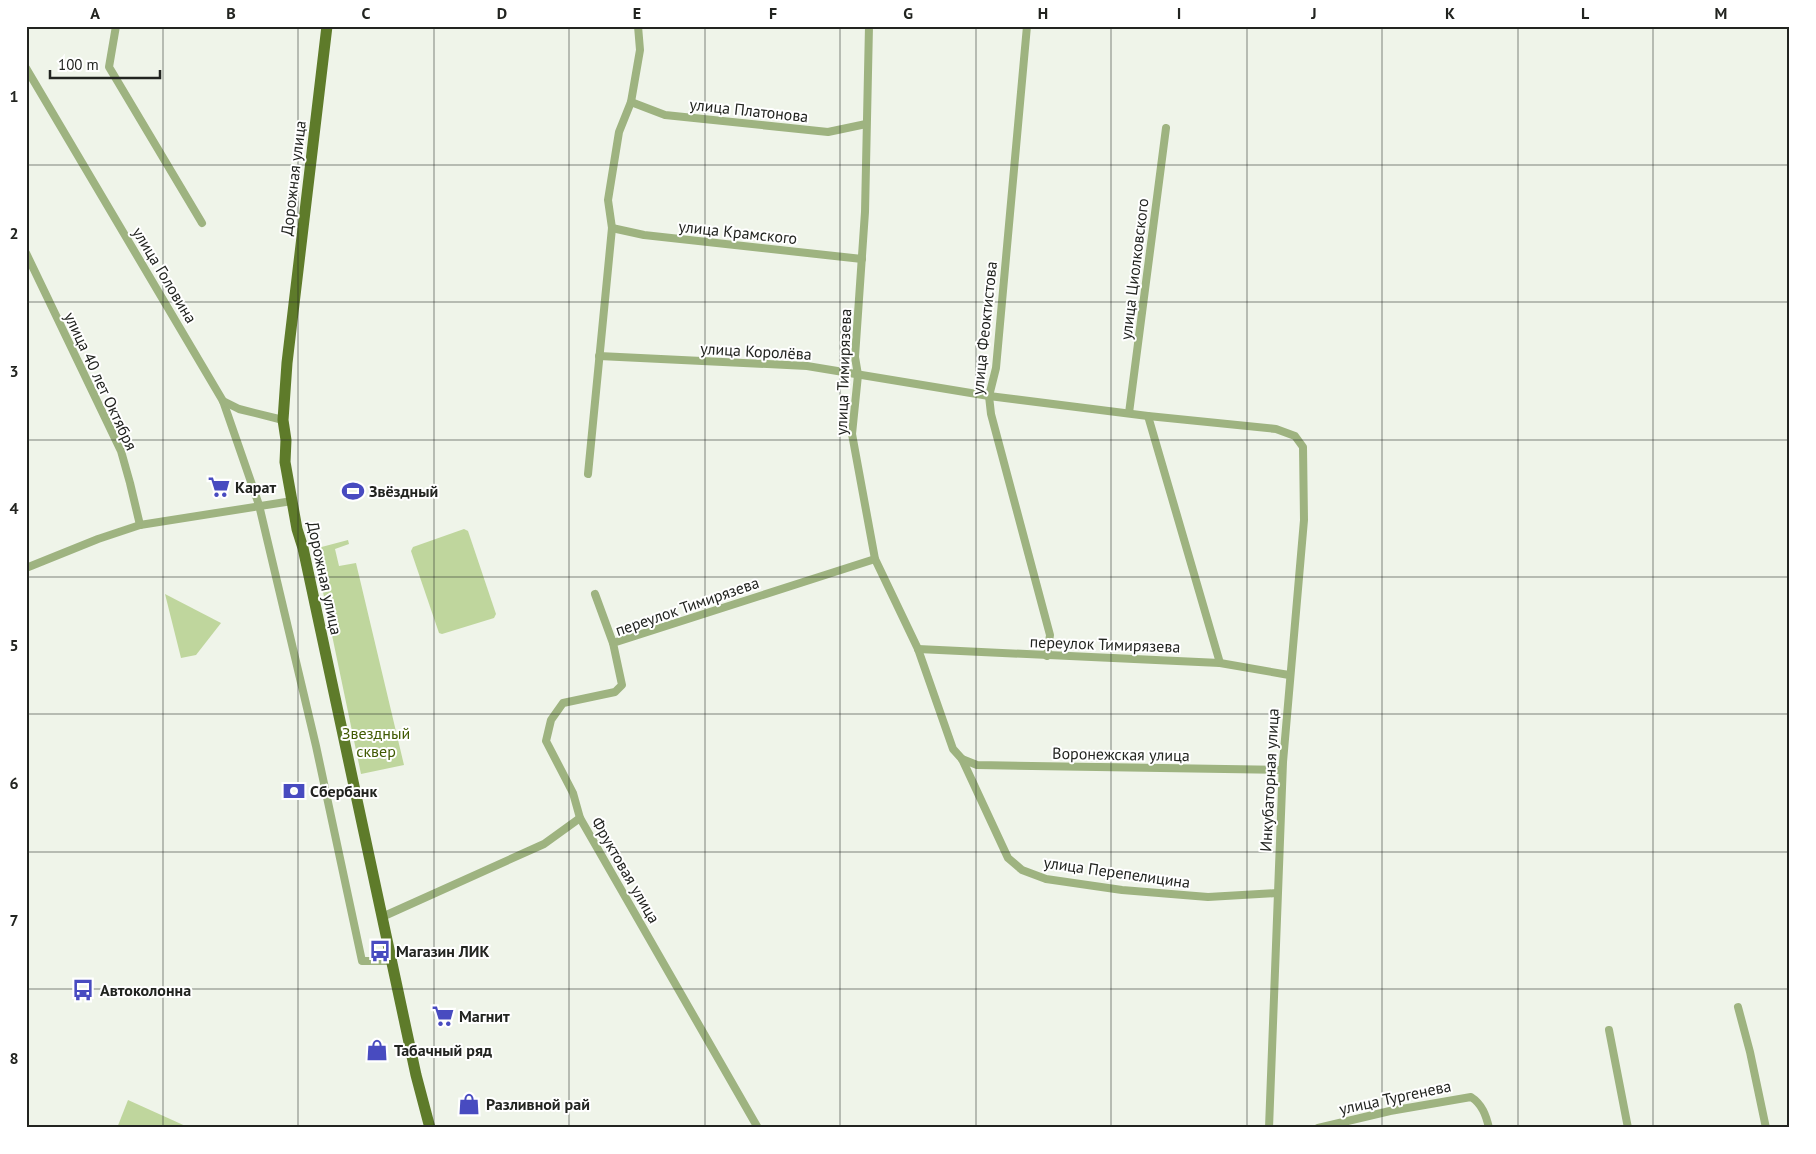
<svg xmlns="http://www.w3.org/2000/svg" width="1816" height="1154" viewBox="0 0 1816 1154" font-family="'PT Sans',sans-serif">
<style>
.green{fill:#bfd69d}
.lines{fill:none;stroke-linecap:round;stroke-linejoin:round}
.minor{stroke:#9eb380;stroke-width:8}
.primary{stroke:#5e7b2a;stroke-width:11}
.grid{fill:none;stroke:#222420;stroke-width:1;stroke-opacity:0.55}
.labels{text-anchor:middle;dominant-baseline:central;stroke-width:4;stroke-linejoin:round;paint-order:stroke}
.street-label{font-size:16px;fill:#222420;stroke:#fff}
.poi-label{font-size:16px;font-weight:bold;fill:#222420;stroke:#fff;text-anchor:start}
.park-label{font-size:16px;fill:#415a03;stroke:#fff}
.neatline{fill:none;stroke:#222420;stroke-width:2}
.grid-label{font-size:16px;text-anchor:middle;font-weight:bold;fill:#222420}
</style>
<rect width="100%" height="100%" fill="#eff4e9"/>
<g class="green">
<polygon points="464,529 468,531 496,614 494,618 442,634 439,633 411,551 413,547"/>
<polygon points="348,540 349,544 335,549 339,566 356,563 404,765 361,774 314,549"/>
<polygon points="165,594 221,623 196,655 181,658"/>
<polygon points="128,1100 190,1128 117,1128"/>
</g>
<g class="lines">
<g class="minor">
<polyline points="116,26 109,67 202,223"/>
<polyline points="869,26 865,212 855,357 858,375 852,434 875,559 918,649 953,749 962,759 1008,858 1022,870 1046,879 1122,890 1208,897 1277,893"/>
<polyline points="1027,26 996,368 989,396 991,414 1050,635 1047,656"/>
<polyline points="26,68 223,401 259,505 316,746 362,961 391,961"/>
<polyline points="631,102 665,115 828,132 866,124"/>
<polyline points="612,228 644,235 862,259"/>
<polyline points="26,253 121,451 130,483 140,525"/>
<polyline points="599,356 807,366 989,396 1148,416 1276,429 1295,436 1303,447 1304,520 1283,762 1269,1128"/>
<polyline points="223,401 239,409 283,420"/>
<polyline points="1129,413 1166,128"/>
<polyline points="1148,416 1220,663"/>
<polyline points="588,474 612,228 608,200 619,132 631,102 640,50 638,26"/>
<polyline points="26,568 98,539 140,525 292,501"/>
<polyline points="595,594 613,643"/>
<polyline points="918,649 1220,663 1289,675"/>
<polyline points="962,759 977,765 1282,770"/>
<polyline points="382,917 544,844 580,818"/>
<polyline points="1738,1007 1750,1052 1766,1128"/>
<polyline points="1609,1030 1628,1128"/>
<polyline points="758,1128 580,818 573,793 546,741 551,720 563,703 615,692 622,685 613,643 875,559"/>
<path d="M1318,1128L1390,1111L1471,1097C1482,1104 1486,1115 1489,1128"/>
</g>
<polyline class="primary" points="327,26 287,363 283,420 286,440 285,462 297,529 303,548 416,1075 430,1128"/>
</g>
<path class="grid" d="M163,26V1128M298,26V1128M434,26V1128M569,26V1128M705,26V1128M840,26V1128M976,26V1128M1111,26V1128M1247,26V1128M1382,26V1128M1518,26V1128M1653,26V1128M26,165H1790M26,302H1790M26,440H1790M26,577H1790M26,714H1790M26,852H1790M26,989H1790"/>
<defs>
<g id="supermarket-bare" transform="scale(1.725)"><path d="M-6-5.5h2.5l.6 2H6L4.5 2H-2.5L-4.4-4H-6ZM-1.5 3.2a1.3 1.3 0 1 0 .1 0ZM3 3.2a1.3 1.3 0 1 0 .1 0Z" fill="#484bc0" stroke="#fff" stroke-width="2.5" paint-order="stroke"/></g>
<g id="stadium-bare" transform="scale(1.725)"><path d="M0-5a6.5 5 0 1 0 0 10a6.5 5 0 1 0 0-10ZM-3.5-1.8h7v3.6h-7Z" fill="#484bc0" stroke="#fff" stroke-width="2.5" paint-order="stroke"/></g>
<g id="bank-bare" transform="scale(1.725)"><path d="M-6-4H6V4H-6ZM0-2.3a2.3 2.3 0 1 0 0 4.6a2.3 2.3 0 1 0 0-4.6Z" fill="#484bc0" stroke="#fff" stroke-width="2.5" paint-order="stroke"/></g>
<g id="bus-bare" transform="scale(1.725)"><path d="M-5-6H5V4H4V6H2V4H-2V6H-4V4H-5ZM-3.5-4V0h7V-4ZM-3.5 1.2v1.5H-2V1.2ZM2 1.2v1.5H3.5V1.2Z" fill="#484bc0" stroke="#fff" stroke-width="2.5" paint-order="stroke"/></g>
<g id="shop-bare" transform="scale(1.725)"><path d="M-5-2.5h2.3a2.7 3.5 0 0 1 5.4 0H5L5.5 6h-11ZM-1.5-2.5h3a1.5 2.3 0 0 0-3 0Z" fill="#484bc0" stroke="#fff" stroke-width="2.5" paint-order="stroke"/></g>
</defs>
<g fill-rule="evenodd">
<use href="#supermarket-bare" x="219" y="487"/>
<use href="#stadium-bare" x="353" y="491"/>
<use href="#bank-bare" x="294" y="791"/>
<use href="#bus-bare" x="380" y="951"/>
<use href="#bus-bare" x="83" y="990"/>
<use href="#supermarket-bare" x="443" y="1016"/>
<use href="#shop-bare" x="377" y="1050"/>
<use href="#shop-bare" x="469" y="1104"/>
</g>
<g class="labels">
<g class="street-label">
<text transform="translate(749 110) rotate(6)">улица Платонова</text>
<text transform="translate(293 178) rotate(-83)">Дорожная улица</text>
<text transform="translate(738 232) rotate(6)">улица Крамского</text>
<text transform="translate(1134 269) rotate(-83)">улица Циолковского</text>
<text transform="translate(165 275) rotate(59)">улица Головина</text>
<text transform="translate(984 328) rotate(-84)">улица Феоктистова</text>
<text transform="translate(756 351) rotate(3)">улица Королёва</text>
<text transform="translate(843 372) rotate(-88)">улица Тимирязева</text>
<text transform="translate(101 381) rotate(65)">улица 40 лет Октября</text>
<text transform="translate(325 578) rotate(78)">Дорожная улица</text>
<text transform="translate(687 606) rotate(-19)">переулок Тимирязева</text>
<text transform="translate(1105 644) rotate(2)">переулок Тимирязева</text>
<text transform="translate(1121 754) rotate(1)">Воронежская улица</text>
<text transform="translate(1269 780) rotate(-87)">Инкубаторная улица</text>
<text transform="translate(626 870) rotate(60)">Фруктовая улица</text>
<text transform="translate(1117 872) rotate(8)">улица Перепелицина</text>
<text transform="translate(1395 1097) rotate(-12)">улица Тургенева</text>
</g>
<g class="poi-label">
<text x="235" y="487">Карат</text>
<text x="369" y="491">Звёздный</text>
<text x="310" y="791">Сбербанк</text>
<text x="396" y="951">Магазин ЛИК</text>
<text x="100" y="990">Автоколонна</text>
<text x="459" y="1016">Магнит</text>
<text x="394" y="1050">Табачный ряд</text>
<text x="486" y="1104">Разливной рай</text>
</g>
<g class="park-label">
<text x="376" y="733">Звездный<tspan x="376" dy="18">сквер</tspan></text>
</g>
</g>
<rect width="1816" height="1154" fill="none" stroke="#ffffff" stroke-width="55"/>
<path d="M50 70v8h110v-8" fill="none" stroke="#222420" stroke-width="2.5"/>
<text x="58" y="70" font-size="15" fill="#222420" stroke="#ffffff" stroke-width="4" paint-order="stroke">100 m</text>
<rect x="28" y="28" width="1760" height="1098" class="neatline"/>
<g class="grid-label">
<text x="95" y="19">A</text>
<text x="231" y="19">B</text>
<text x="366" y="19">C</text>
<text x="502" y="19">D</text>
<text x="637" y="19">E</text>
<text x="773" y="19">F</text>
<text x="908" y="19">G</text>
<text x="1043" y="19">H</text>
<text x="1179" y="19">I</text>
<text x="1314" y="19">J</text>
<text x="1450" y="19">K</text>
<text x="1585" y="19">L</text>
<text x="1721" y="19">M</text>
<text x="14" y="102">1</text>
<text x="14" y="239">2</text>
<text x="14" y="377">3</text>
<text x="14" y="514">4</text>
<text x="14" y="651">5</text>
<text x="14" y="789">6</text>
<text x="14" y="926">7</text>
<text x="14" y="1064">8</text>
</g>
</svg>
